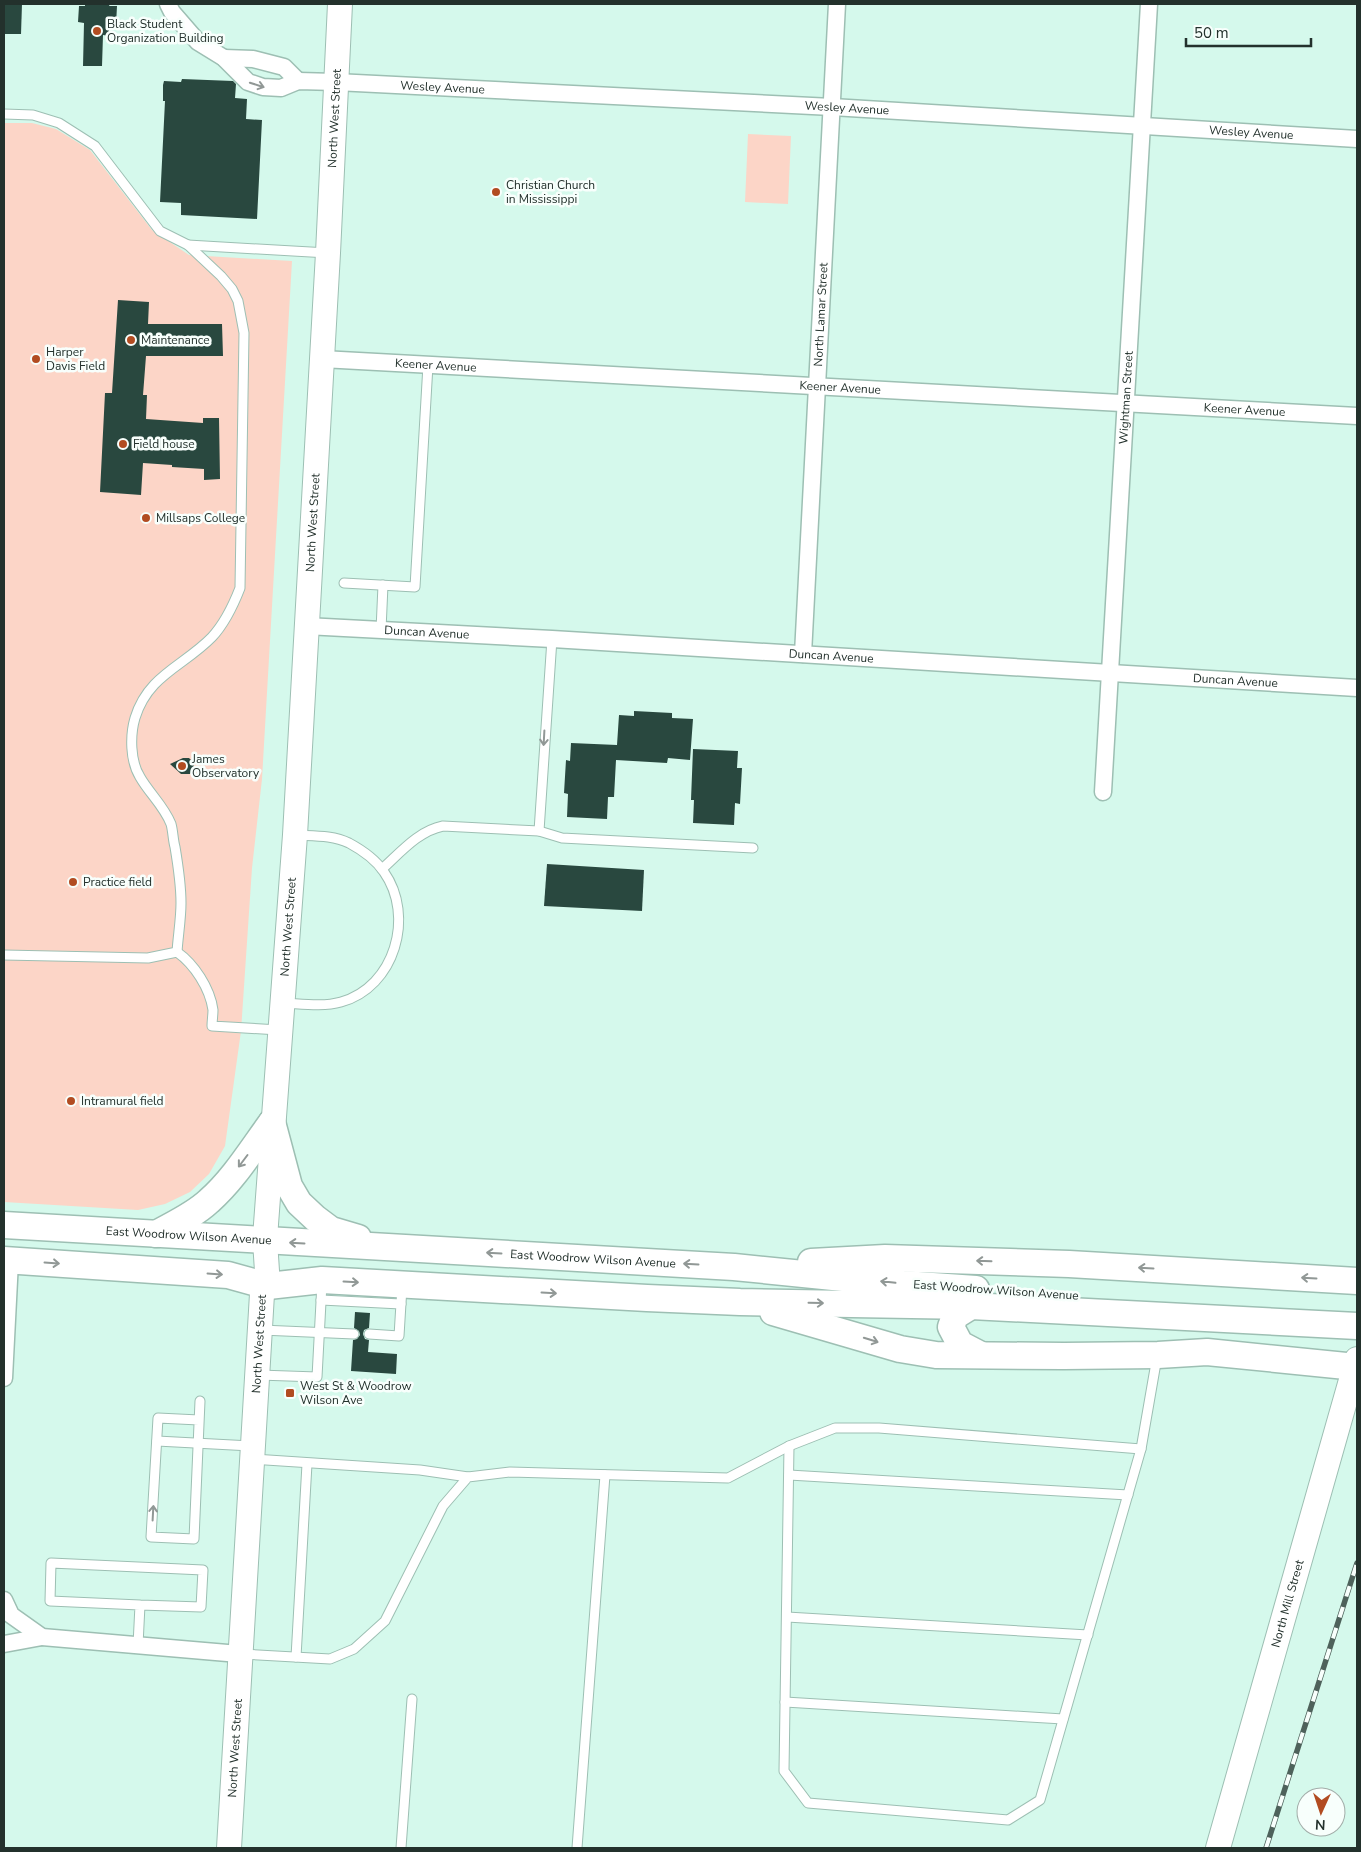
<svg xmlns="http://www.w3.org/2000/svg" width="1361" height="1852" viewBox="0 0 1361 1852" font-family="'Nunito Sans',sans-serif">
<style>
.green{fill:#fcd5c7}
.building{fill:#29483f}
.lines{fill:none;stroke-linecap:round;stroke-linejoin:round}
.lane-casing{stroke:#9dbfb3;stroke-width:11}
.street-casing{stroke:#9dbfb3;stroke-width:19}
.secondary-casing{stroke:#9dbfb3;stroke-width:26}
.primary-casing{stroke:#9dbfb3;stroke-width:29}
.lane{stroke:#fff;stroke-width:9}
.street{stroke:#fff;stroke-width:16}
.secondary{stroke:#fff;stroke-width:24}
.primary{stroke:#fff;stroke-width:26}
.rail-casing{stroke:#4e625b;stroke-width:5.5}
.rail{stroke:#f8fffc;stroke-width:4;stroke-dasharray:11;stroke-linecap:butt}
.oneway{stroke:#919896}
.poi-dot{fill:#b24c21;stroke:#f8fffc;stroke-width:2}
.labels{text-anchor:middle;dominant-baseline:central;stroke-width:5;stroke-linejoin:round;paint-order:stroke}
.poi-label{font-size:12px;fill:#23312c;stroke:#f8fffc;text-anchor:start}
.street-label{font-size:12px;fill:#23312c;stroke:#f8fffc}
</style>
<rect width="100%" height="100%" fill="#d5f9ec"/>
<g class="green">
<polygon points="4,123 32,123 56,129 90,150 152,230 189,255 292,261 262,779 252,868 241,1031 225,1146 209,1174 190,1192 165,1204 138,1210 4,1202"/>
<polygon points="748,134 791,136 788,204 745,202"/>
</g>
<g class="building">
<polygon points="4,4 22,4 21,34 4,34"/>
<polygon points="85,4 110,4 109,6 117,6 116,25 109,24 109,36 103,35 102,66 83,66 84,23 78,22 79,6 85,6"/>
<polygon points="182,79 233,81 236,84 235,98 247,99 246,119 262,120 257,219 181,215 181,203 160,202 165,101 163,101 163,85 164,81 181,82"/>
<polygon points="118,300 149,302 148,324 222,324 223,356 146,356 143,395 147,395 146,419 203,423 203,418 219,418 220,479 204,480 204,469 172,467 172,465 143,463 141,495 100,492 105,393 112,393"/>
<polygon points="634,711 672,713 672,718 693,719 690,760 668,758 667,763 616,760 614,797 608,797 607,819 567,817 568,794 564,793 566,760 570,761 571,743 617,745 619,715 634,716"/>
<polygon points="693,749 738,751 737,768 742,768 740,804 735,803 734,825 693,823 694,800 691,800"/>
<polygon points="183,758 189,758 193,762 194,767 190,774 181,774 170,764"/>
<polygon points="547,864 644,870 642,911 544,906"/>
<polygon points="355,1312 370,1313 369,1328 364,1330 363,1334 365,1339 369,1340 368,1352 397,1354 396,1374 351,1371 353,1340 357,1339 360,1335 359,1331 354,1328"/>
</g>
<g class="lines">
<g class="lane-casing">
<g id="lane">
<path d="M4,114L33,115L59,123L95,146L160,231L188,245L221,276L232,289L238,301L244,333L240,588C233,606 225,623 212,637C184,666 148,675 135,718C130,735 130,761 140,777C149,793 164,806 171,824C173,831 173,840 175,847C178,865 181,884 181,903C181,919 178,936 177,952L148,958L4,955"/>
<polyline points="188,245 328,253"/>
<polyline points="344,583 415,587 428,365"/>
<polyline points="381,630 383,585"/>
<polyline points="539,831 552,639"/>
<path d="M382,869C400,853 418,831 443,826L539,831L562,838L753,848"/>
<path d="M177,952C194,964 210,988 213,1010C213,1015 212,1021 212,1026L279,1030"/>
<path d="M284,1003C303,1004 323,1007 341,1002C395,987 415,916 384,872C376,860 362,850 349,843C333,835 314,836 296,835"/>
<polyline points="321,1300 401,1304"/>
<polyline points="261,1330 354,1334"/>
<polyline points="369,1334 399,1336 402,1287"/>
<polyline points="259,1375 317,1377 322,1283"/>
<polyline points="199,1420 158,1418 151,1537 194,1539 200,1401"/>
<polyline points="157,1441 251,1446"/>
<polyline points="789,1446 784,1771 808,1803 1008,1820 1040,1800 1141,1449 1157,1357"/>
<polyline points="252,1459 420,1470 468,1477"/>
<polyline points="789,1475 1128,1495"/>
<polyline points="787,1617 1088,1635"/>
<polyline points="138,1645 140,1605 201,1607 203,1570 51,1563 50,1601 140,1605"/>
<polyline points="242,1654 330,1659 354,1649 385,1621 443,1506 468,1477 510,1472 728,1478 789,1446 835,1428 879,1428 1141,1449"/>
<polyline points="296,1657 307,1464"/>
<polyline points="785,1702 1063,1719"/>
<polyline points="401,1848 412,1699"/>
<polyline points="577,1848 605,1475"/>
</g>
</g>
<g class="street-casing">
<g id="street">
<path id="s1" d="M168,4L172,12L198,42L224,58L248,82L263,87L281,88L298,81L336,82L832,107L1357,139"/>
<polyline points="224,58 253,59 284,67 298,81"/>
<path id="s2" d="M322,359L1357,416"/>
<path id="s3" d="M306,626L552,639L1357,688"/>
<path id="s4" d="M803,654L837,4"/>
<path id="s5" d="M1103,792L1149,4"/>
<polyline points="4,1378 10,1261"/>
<polyline points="4,1600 11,1615 42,1637 239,1654"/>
<polyline points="4,1644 42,1637"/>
</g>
</g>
<g class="secondary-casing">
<g id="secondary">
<path id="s6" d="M229,1848L262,1294L268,1286L265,1241L266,1224L295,835L328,253L340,4"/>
<path id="s7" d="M1218,1848L1357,1359"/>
</g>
</g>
<g class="primary-casing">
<g id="primary">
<polyline points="272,1122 289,1186 299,1203 315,1218 331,1230 358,1238"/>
<path id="s8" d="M4,1225L734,1267L903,1284L976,1289"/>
<path d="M156,1234C174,1224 194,1215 209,1201C234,1179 252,1149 272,1122"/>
<polyline points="4,1260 228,1275 268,1286 322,1280 647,1298 740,1302 971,1306 1357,1326"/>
<polyline points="811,1262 885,1258 1069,1264 1357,1281"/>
<polyline points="971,1306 955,1316 951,1327 960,1344 981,1355"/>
<polyline points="773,1312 900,1349 936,1355 1064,1356 1158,1355 1207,1352 1356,1367"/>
</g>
</g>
<use href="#lane" class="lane"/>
<use href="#street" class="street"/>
<use href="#secondary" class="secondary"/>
<use href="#primary" class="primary"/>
<g class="rail-casing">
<polyline id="rail" points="1266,1848 1357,1563"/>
</g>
<use href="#rail" class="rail"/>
</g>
<defs><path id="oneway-shaft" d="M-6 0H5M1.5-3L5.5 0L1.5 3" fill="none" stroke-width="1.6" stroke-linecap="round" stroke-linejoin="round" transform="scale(1.25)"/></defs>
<g class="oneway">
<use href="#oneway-shaft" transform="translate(257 85) rotate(18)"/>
<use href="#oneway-shaft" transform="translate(544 738) rotate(93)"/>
<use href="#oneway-shaft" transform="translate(243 1161) rotate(127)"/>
<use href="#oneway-shaft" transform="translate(297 1243) rotate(-177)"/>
<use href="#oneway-shaft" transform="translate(494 1253) rotate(-177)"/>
<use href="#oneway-shaft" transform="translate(984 1261) rotate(-178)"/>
<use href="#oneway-shaft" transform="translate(52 1263) rotate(4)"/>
<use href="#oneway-shaft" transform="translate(691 1264) rotate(-177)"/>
<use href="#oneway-shaft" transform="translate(1146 1268) rotate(-177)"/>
<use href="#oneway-shaft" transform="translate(215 1274) rotate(4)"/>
<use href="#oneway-shaft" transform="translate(1309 1278) rotate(-177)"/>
<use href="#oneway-shaft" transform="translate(351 1282) rotate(3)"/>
<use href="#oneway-shaft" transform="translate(888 1282) rotate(-174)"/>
<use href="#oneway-shaft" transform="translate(549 1293) rotate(3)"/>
<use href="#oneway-shaft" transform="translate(816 1303) rotate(1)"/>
<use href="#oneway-shaft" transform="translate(871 1340) rotate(17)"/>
<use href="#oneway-shaft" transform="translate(153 1513) rotate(-87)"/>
</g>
<g class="poi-dot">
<circle cx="97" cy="31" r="5"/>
<circle cx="496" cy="192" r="5"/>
<circle cx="131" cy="340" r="5"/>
<circle cx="36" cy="359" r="5"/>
<circle cx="123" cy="444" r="5"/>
<circle cx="146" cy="518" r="5"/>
<circle cx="182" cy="766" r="5"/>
<circle cx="73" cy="882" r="5"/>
<circle cx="71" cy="1101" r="5"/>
<rect x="285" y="1388" width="10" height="10" rx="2.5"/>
</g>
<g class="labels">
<g class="poi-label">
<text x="107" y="24">Black Student<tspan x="107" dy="14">Organization Building</tspan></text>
<text x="506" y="185">Christian Church<tspan x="506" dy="14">in Mississippi</tspan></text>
<text x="141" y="340">Maintenance</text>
<text x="46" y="352">Harper<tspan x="46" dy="14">Davis Field</tspan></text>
<text x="133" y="444">Field house</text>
<text x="156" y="518">Millsaps College</text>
<text x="192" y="759">James<tspan x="192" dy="14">Observatory</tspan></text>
<text x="83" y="882">Practice field</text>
<text x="81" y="1101">Intramural field</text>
<text x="300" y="1386">West St &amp; Woodrow<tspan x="300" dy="14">Wilson Ave</tspan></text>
</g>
<g class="street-label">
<text stroke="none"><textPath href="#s1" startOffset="310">Wesley Avenue</textPath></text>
<text stroke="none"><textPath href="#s1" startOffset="715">Wesley Avenue</textPath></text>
<text stroke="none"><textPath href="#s6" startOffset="1735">North West Street</textPath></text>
<text stroke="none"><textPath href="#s1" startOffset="1120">Wesley Avenue</textPath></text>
<text stroke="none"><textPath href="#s4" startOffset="340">North Lamar Street</textPath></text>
<text stroke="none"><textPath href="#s2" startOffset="114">Keener Avenue</textPath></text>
<text stroke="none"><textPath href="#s2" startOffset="519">Keener Avenue</textPath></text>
<text stroke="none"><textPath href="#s5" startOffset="395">Wightman Street</textPath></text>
<text stroke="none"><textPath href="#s2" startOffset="924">Keener Avenue</textPath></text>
<text stroke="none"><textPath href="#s6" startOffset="1330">North West Street</textPath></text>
<text stroke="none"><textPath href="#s3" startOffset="121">Duncan Avenue</textPath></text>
<text stroke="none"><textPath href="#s3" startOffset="526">Duncan Avenue</textPath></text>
<text stroke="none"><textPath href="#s3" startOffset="931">Duncan Avenue</textPath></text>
<text stroke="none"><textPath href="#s6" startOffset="925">North West Street</textPath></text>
<text stroke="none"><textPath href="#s8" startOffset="185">East Woodrow Wilson Avenue</textPath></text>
<text stroke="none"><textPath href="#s8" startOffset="590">East Woodrow Wilson Avenue</textPath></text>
<text transform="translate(996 1290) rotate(4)">East Woodrow Wilson Avenue</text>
<text stroke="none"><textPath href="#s6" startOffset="505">North West Street</textPath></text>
<text stroke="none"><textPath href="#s7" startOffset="254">North Mill Street</textPath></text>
<text stroke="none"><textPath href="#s6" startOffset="100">North West Street</textPath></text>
</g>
</g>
<rect width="1361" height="1852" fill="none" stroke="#23312c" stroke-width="10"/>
<g transform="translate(1321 1812) rotate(183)"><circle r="24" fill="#f8fffc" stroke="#a3ada9"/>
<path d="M0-4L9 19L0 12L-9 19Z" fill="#b24c21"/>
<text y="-8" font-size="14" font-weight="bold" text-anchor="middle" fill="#23312c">N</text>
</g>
<path d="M1186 38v8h125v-8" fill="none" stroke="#23312c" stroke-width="2.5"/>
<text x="1194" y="38" font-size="15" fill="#23312c" stroke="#f8fffc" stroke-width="4" paint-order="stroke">50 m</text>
</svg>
